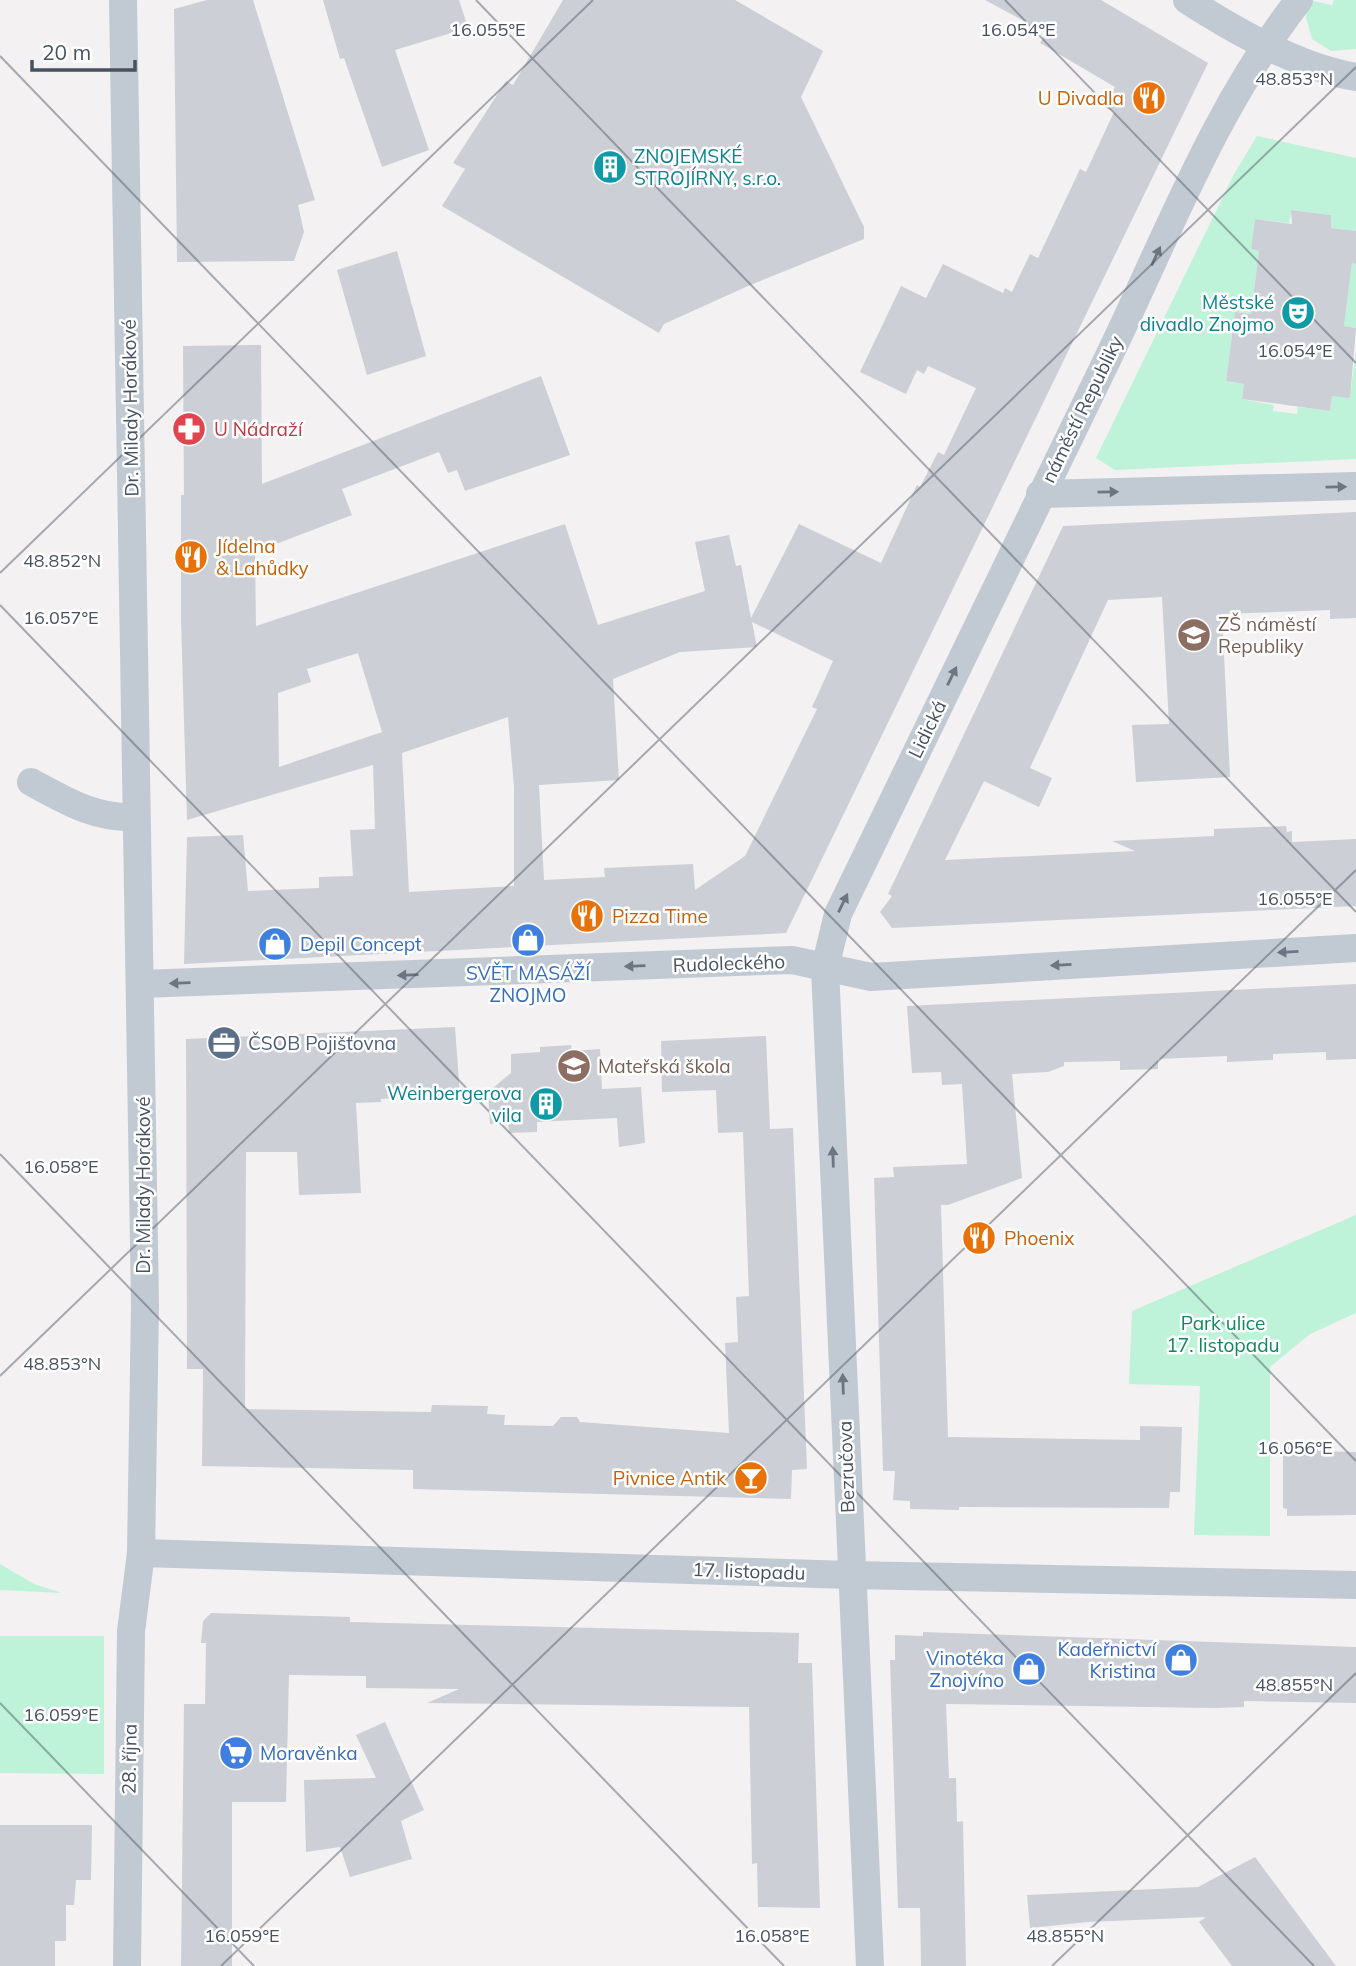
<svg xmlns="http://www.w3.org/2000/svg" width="1356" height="1966" viewBox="0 0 1356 1966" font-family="Mulish,sans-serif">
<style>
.green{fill:#bef2d9}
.building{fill:#cdcfd6;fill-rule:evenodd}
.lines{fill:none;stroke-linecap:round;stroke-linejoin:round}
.street{stroke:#c1c9d3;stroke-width:28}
.oneway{fill:#6c7582}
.ticks{fill:none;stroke:#475160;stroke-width:2;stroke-opacity:0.45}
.labels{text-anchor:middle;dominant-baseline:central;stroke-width:5;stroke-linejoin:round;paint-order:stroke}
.food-label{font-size:19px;fill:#c56008;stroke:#fff;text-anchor:start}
.culture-label{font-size:19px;fill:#0d838f;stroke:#fff;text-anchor:end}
.street-label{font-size:19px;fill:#475160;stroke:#fff}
.health-label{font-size:19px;fill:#be3a42;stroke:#fff;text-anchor:start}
.education-label{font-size:19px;fill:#785e54;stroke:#fff;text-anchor:start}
.shop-label{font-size:19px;fill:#366cbe;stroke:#fff;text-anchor:start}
.service-label{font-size:19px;fill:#4e5e75;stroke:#fff;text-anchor:start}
.park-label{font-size:19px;fill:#12875d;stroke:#fff}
.ticks-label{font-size:18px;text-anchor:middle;fill:#475160;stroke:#fff;stroke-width:5;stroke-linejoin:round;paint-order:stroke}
</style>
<rect width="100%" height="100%" fill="#f3f1f1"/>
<g class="green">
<polygon points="1308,0 1332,5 1334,0 1356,0 1356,49 1331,51 1312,39 1306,17"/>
<polygon points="1257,136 1356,158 1356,231 1331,228 1331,215 1292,210 1289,223 1255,219 1251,249 1259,251 1251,314 1235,312 1226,381 1244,384 1242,399 1274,405 1273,411 1297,414 1298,407 1330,411 1332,396 1350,397 1356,351 1356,459 1115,470 1096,458 1234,174"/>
<polygon points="1352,263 1356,264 1356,328 1344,326"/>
<polygon points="1356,1215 1356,1313 1310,1334 1270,1367 1270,1536 1194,1535 1200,1386 1129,1384 1132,1311"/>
<polygon points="0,1564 34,1584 62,1593 0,1590"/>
<polygon points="0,1636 104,1636 104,1774 0,1773"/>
</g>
<g class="building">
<polygon points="207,0 253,0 315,200 298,205 304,232 294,261 177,262 174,9"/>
<polygon points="323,0 459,0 468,28 395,50 429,150 382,167 344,58 340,59"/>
<polygon points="563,0 735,0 823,51 801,97 864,227 864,239 748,286 664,324 659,333 442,206 465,169 453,163 506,81 513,85"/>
<path d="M985,0H1101L1208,63L786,933L184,964L187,837L243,835L248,891L319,888V877L353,876L350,830L375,829L373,765L187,820L181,621V495H184L183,346L261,345L262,484L541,376L570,455L465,491L457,470L448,473L439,452L342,489L352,515L255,552L256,626L565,524L598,625L705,591L695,542L729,535L736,566L741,565L751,618L799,524L881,563L917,485L920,487L938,452L944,455L976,388L928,366L924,374L917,370L906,394L860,372L901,286L926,298L943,264L1003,293L1005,288L1012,292L1030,254L1038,258L1080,169L1086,172L1114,112L1104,107L1115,87L1040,43L1046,33ZM752,622L833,661L812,707L817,709L745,856L695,890L693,864L604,868L605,877L544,880L539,785L619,780L613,679L680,652L757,647ZM358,653L382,732L279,767L278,693L311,682L307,669ZM508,717L514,787V886L409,892L402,753Z"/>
<polygon points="1291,210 1331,215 1331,228 1356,231 1356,264 1352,263 1344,326 1356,328 1350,398 1332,396 1330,411 1242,399 1244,384 1226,381 1235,312 1251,314 1259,251 1251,249 1255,219 1292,224"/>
<polygon points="397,251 426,356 367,375 337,270"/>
<polygon points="1356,512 1356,618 1330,619 1330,610 1222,614 1230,777 1136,782 1132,725 1169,724 1162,597 1108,600 1030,768 1052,778 1039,807 984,781 945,860 1135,851 1112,841 1214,836 1214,829 1286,826 1287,832 1292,831 1292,842 1356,839 1356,906 892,928 880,912 892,896 888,894 1063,526"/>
<polygon points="1356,984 1356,1059 1326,1060 1326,1052 1273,1054 1273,1060 1227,1062 1227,1056 1158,1059 1158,1069 1120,1070 1120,1061 1064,1062 1064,1066 1048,1072 1012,1074 1022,1178 948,1205 941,1205 948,1437 1140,1440 1140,1426 1182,1427 1180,1492 1170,1492 1169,1508 959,1507 959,1510 910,1509 910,1501 893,1500 895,1471 883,1471 874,1178 894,1177 893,1167 967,1164 962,1084 942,1085 941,1072 912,1073 907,1006"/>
<polygon points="455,1027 460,1095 381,1099 381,1102 356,1103 361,1193 299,1195 297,1152 246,1152 245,1409 431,1412 432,1405 488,1406 487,1414 505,1415 504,1425 553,1426 561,1417 577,1417 580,1422 729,1433 725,1343 738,1342 736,1297 749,1296 743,1132 718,1133 716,1090 662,1092 661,1041 766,1036 770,1129 793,1128 807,1469 792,1470 791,1499 413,1489 413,1470 202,1466 203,1369 187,1369 186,1039"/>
<polygon points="571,1045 572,1051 600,1049 602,1089 641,1087 645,1143 619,1147 617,1118 537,1122 537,1132 509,1133 508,1123 490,1124 488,1092 511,1073 511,1054 540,1052 540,1047"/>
<polygon points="1283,1445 1318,1446 1318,1451 1356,1452 1356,1515 1287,1516 1287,1509 1283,1508"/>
<polygon points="211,1613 350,1617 350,1622 799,1633 798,1663 812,1663 820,1908 758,1907 757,1863 752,1864 749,1707 427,1703 459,1689 366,1688 366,1676 289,1675 286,1802 232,1802 232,1966 181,1966 184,1704 205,1704 206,1643 201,1643 203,1621"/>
<polygon points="923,1632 1356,1647 1356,1703 1244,1701 1244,1707 1213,1708 946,1704 949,1778 956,1778 957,1822 963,1821 966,1966 921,1966 920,1908 898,1908 890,1660 895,1660 895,1635 923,1636"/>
<polygon points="385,1722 424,1810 401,1821 412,1859 350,1877 340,1847 306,1852 304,1780 376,1778 356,1735"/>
<polygon points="0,1825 92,1825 91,1880 76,1880 74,1905 66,1905 66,1941 55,1941 55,1966 0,1966"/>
<polygon points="1255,1857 1336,1966 1232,1966 1199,1922 1206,1917 1088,1922 1030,1928 1027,1895 1198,1887"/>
</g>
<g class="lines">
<g class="street">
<polyline points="123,0 145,1305 141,1553 131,1631 127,1966"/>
<path d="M1187,0C1235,31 1300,68 1356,77"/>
<polyline points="1040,494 1356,486"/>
<path d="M31,782C66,801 95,819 136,817"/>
<polyline points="141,984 792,960 871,977 1356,948"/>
<polyline points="141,1553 850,1575 1356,1585"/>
<path d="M870,1966L825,968L838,914C927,728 1019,544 1108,358C1167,236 1215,107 1299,0"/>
</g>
</g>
<defs><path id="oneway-solid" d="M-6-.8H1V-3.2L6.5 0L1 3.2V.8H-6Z" transform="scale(1.75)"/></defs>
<g class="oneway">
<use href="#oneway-solid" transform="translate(1156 256) rotate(-65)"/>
<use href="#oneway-solid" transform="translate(1336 487) rotate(-1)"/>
<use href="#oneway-solid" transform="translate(1108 492) rotate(-1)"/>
<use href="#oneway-solid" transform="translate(952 676) rotate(-64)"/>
<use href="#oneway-solid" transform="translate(843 903) rotate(-64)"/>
<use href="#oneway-solid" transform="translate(1288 952) rotate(177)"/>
<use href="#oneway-solid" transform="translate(1061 965) rotate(177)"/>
<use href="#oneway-solid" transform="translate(635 966) rotate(178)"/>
<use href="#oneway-solid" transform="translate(408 975) rotate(178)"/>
<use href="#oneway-solid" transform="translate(180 983) rotate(178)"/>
<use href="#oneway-solid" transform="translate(833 1157) rotate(-92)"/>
<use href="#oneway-solid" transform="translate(843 1384) rotate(-92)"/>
</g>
<path class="ticks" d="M476,0L1356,912M1005,0L1356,363M0,56L1356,1461M0,573L593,0M0,605L1314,1966M0,1154L784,1966M0,1376L1356,67M0,1703L254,1966M221,1966L1356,870M1052,1966L1356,1673"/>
<defs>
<g id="restaurant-disc" transform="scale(1.75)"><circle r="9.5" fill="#e8710a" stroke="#fff"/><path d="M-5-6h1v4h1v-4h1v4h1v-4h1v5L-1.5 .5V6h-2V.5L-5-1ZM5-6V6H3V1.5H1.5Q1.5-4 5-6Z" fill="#fff"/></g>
<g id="building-disc" transform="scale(1.75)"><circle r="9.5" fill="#0f9aa8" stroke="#fff"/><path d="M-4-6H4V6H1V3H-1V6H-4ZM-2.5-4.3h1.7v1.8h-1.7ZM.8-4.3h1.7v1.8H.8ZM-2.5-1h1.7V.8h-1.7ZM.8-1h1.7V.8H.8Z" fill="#fff"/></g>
<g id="theatre-disc" transform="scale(1.75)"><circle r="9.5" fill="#0f9aa8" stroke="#fff"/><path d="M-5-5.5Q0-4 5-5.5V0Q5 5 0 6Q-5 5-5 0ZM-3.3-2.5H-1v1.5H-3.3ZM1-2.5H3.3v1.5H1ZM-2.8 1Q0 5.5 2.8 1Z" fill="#fff"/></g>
<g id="pharmacy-disc" transform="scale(1.75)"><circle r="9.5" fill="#e0444e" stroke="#fff"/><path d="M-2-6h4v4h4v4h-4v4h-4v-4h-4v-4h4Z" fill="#fff"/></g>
<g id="school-disc" transform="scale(1.75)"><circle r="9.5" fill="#8d6e63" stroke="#fff"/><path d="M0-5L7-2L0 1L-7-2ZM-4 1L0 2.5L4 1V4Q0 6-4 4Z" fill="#fff"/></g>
<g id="shop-disc" transform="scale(1.75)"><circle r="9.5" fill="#3f7fe0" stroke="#fff"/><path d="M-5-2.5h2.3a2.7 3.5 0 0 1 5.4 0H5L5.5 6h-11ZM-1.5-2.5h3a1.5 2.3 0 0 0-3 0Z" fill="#fff"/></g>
<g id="office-disc" transform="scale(1.75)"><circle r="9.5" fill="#5c6f8a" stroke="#fff"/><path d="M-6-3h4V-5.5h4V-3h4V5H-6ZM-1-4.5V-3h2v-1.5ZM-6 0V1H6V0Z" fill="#fff"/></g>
<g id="bar-disc" transform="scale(1.75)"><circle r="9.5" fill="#e8710a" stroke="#fff"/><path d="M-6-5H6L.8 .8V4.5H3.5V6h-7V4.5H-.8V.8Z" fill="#fff"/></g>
<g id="supermarket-disc" transform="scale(1.75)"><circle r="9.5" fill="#3f7fe0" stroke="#fff"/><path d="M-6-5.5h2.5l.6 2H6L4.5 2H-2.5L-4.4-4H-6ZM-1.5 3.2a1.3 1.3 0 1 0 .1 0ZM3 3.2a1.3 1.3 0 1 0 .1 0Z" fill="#fff"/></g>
</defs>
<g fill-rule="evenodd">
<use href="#restaurant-disc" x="1149" y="98"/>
<use href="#building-disc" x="610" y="167"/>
<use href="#theatre-disc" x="1298" y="313"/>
<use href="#pharmacy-disc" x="189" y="429"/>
<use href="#restaurant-disc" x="191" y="557"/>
<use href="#school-disc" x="1194" y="635"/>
<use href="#restaurant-disc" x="587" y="916"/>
<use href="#shop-disc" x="528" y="940"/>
<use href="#shop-disc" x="275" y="944"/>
<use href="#office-disc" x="224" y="1043"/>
<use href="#school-disc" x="574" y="1066"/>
<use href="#building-disc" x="546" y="1104"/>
<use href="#restaurant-disc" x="979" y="1238"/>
<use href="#bar-disc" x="751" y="1478"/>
<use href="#shop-disc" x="1181" y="1660"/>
<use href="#shop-disc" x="1029" y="1669"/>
<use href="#supermarket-disc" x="236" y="1753"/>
</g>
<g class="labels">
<g class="food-label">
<text x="1124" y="98" text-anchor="end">U Divadla</text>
<text x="216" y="546">Jídelna<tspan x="216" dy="22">&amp; Lahůdky</tspan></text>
<text x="612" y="916">Pizza Time</text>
<text x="1004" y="1238">Phoenix</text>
<text x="726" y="1478" text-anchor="end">Pivnice Antik</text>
</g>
<g class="culture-label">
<text x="634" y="156" text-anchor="start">ZNOJEMSKÉ<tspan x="634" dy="22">STROJÍRNY, s.r.o.</tspan></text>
<text x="1274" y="302">Městské<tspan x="1274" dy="22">divadlo Znojmo</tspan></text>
<text x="522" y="1093">Weinbergerova<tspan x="522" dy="22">vila</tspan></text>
</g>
<g class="street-label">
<text transform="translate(130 408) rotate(-91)">Dr. Milady Horákové</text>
<text transform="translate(1082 409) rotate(-64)">náměstí Republiky</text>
<text transform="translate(927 729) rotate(-64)">Lidická</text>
<text transform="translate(729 963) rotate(-2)">Rudoleckého</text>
<text transform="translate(143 1185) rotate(-90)">Dr. Milady Horákové</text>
<text transform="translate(846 1467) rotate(-92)">Bezručova</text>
<text transform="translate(749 1571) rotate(2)">17. listopadu</text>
<text transform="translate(129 1759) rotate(-89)">28. října</text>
</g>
<g class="health-label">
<text x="214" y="429">U Nádraží</text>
</g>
<g class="education-label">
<text x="1218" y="624">ZŠ náměstí<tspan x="1218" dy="22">Republiky</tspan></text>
<text x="598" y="1066">Mateřská škola</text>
</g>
<g class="shop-label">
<text x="300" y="944">Depil Concept</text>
<text x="528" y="973" text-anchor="middle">SVĚT MASÁŽÍ<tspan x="528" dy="22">ZNOJMO</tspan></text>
<text x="1156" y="1649" text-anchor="end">Kadeřnictví<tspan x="1156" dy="22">Kristina</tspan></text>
<text x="1004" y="1658" text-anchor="end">Vinotéka<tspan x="1004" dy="22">Znojvíno</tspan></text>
<text x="260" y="1753">Moravěnka</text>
</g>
<g class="service-label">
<text x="248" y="1043">ČSOB Pojišťovna</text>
</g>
<g class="park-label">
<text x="1223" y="1323">Park ulice<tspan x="1223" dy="22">17. listopadu</tspan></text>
</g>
</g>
<g class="ticks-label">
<text x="488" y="36">16.055°E</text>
<text x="1018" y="36">16.054°E</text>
<text x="1294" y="85">48.853°N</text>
<text x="1295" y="357">16.054°E</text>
<text x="62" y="567">48.852°N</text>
<text x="61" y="624">16.057°E</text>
<text x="1295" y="905">16.055°E</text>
<text x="61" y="1173">16.058°E</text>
<text x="62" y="1370">48.853°N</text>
<text x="1295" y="1454">16.056°E</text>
<text x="1294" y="1691">48.855°N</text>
<text x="61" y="1721">16.059°E</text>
<text x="242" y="1942">16.059°E</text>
<text x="772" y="1942">16.058°E</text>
<text x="1065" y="1942">48.855°N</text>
</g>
<path d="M32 60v10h103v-10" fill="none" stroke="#475160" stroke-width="3.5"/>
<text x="42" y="60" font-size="21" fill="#475160" stroke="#ffffff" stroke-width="5" paint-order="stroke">20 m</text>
</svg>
